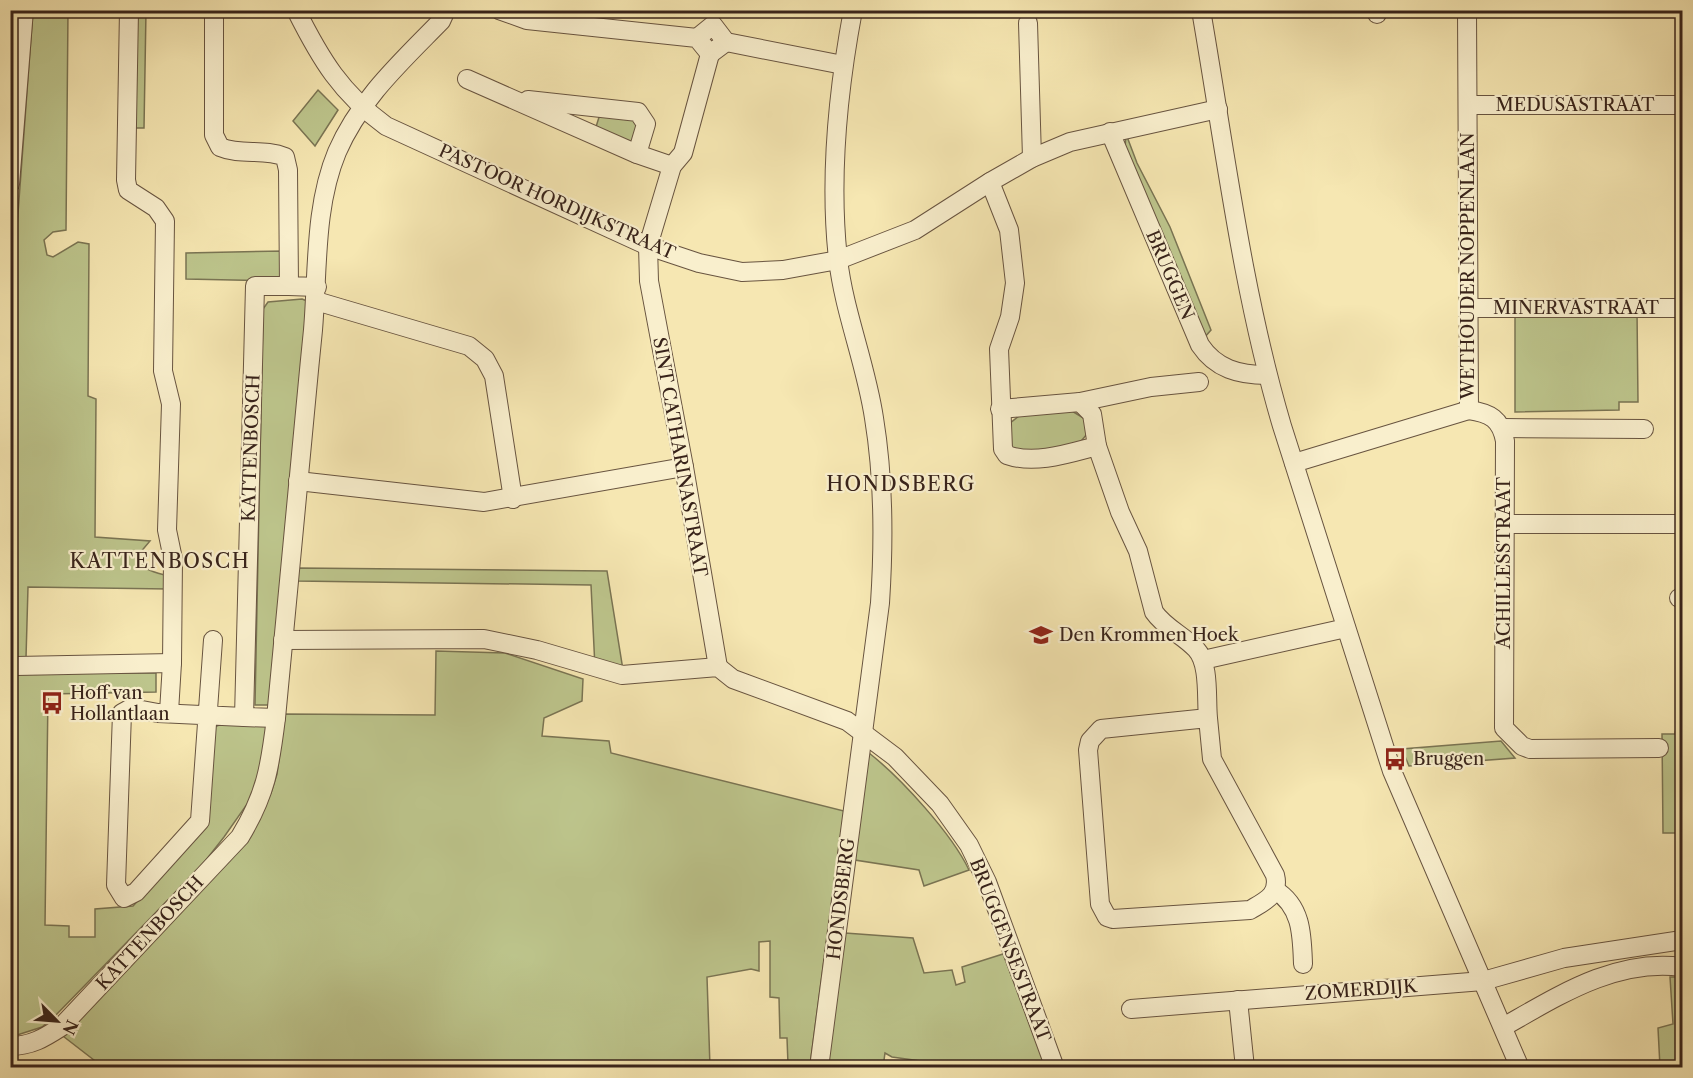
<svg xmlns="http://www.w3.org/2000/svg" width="1693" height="1078" viewBox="0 0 1693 1078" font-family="'Libre Caslon Text',serif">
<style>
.green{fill:#bdc58c;stroke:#7a7453;stroke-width:1.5}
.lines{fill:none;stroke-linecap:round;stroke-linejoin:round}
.minor-casing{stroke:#685440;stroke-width:20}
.minor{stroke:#f9efcd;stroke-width:18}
.labels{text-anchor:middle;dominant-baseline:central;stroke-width:4.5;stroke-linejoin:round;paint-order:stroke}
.street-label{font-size:18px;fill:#38231a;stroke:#f9efcd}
.poi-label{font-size:18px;fill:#38231a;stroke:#f9efcd;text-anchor:start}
.neighbourhood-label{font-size:20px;letter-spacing:1.5px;fill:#38231a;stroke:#f9efcd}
</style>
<rect width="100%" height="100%" fill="#f6e7b2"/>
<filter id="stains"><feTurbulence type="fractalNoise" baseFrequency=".00333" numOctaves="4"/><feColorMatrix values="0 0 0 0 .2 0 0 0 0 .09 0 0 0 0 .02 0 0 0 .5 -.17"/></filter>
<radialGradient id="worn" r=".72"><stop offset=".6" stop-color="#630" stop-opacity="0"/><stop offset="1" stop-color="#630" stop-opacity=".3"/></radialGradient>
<g class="green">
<path d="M33,11H68L66,230L53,232L44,240L47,255L53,257L78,242L89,244L88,396L96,399L95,537L150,541L139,554C141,571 154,572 169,576L168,589L28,587L26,658H11L10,321Z"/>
<polygon points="135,11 146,11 144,128 133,128"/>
<polygon points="318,90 338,110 315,146 293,121"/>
<polygon points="600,114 636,117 641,125 636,143 595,130"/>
<polygon points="1126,134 1137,163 1170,227 1211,330 1203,339 1125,149"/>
<polygon points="284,251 284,281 186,279 186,253"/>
<polygon points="302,299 307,301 269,705 255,705 263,309 268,302"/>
<polygon points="1637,311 1638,402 1619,402 1619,410 1515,412 1515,312"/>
<polygon points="1072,411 1085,419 1087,434 1077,446 1015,454 1006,443 1009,424 1019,416"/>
<polygon points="298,568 607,571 623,670 595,668 591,585 297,581"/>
<polygon points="436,651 505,653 583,679 582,701 544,718 542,736 609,741 611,753 844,811 810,1065 788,1064 787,1038 780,1038 779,998 770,997 770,941 759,942 759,971 751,969 707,977 710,1067 103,1067 59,1033 271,793 277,774 285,714 435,715"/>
<path d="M10,673H156V692L48,694L45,925L69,926V937H95V909L133,906L204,828L212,729C223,719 253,725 268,725L264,757L250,800L224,837L202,865L55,1016L42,1027L11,1037Z"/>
<polygon points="1676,728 1682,728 1682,833 1663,833 1662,734 1675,734"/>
<polygon points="1501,741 1515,758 1409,766 1402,749"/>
<path d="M869,753C901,778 952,834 969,870L924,886L919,870L855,860Z"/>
<polygon points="845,933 913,938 924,973 952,970 956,985 965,982 962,967 1003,954 1047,1067 964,1067 892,1057 885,1053 883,1067 827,1068"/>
<polygon points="1670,977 1682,977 1682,1067 1660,1067 1658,1028 1673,1024"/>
</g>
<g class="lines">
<g class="minor-casing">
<g id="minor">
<polyline points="129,10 126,180 128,190 156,208 165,221 163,371 171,404 167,530 173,559 172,663"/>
<path d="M214,10V135L220,147C241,156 264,148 285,157L288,170L289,286L317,287"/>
<path d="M296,10C321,60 341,93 386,126L648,246L699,263L742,272L783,270L838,260L915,230L990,182L1032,158L1070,142L1218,109"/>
<polyline points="499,10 527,20 697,38 710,54 726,42"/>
<path d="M1201,10C1225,149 1242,291 1282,426L1392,771L1520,1068"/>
<polyline points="1377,10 1377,14"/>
<polyline points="1028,23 1032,158"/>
<polyline points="697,38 713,25 726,42 843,65"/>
<polyline points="710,54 683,153 672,166 648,246 649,281 684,467 718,667"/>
<polyline points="467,79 637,154 672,166"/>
<polyline points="528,100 638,112 646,124 637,154"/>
<polyline points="1468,105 1682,105"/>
<path d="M1110,132L1200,345C1216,369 1239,375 1267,375"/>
<path d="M990,182L1009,230L1015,283L1010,317L999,349L1003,449L1007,455C1035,465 1070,453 1097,446L1120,512L1138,551L1154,612C1165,628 1183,635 1196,649C1210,664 1206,698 1208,718L1101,729L1090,741L1088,750L1100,904L1107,917L1113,919L1250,910C1265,901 1280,895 1275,875L1212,759L1208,718"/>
<polyline points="10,184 24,10"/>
<polyline points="316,301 469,346 485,359 494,376 513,499"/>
<polyline points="1469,308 1682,308"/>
<polyline points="1080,402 1092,414 1097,446"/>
<polyline points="1000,409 1080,402 1151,387 1199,382"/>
<path d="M1469,410C1490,413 1501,419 1505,441L1504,728L1522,746L1530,749L1659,748"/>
<polyline points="1503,428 1644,429"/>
<polyline points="1294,463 1469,410 1467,10"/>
<polyline points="298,481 484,502 684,467"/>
<polyline points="1504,524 1682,524"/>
<polyline points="1679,598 1682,598"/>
<polyline points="213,640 200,821 136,892 124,898 116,885 122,713 131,708 158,713 244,717"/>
<polyline points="283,640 484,639 537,650 622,675 718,667 733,679 847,721 895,757 940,804 969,845 987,882 1055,1068"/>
<polyline points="1203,660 1346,628"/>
<polyline points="16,666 172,663 169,712"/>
<polyline points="276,718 244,717 255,286 289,286"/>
<path d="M1275,890C1302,906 1302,936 1303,964"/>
<polyline points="1238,1000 1245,1068"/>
<polyline points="1131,1009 1483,981 1564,958 1682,940"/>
<path d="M1503,1027C1558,996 1616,958 1682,967"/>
<path d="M10,1046C31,1046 44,1038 61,1027L240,837C266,794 270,767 276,718C288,588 300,459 313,330C318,271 314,207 337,152C360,99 401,62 441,21L446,10"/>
<path d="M819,1068L880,603C884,542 884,479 874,418C866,364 844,312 838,259C829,177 838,90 853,10"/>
</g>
</g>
<use href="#minor" class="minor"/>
</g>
<defs>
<g id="school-bare" transform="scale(1.8)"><path d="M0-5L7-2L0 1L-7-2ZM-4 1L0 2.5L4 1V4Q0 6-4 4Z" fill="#8f2418" stroke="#f9efcd" stroke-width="2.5" paint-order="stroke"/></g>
<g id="bus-bare" transform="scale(1.8)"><path d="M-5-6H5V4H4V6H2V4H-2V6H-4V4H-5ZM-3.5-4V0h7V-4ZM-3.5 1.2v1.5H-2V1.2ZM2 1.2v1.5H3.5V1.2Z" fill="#8f2418" stroke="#f9efcd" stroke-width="2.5" paint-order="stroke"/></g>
</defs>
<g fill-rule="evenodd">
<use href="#school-bare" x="1041" y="635"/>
<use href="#bus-bare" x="52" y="703"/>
<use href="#bus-bare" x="1395" y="759"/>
</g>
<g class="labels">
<g class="street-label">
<text x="1575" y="105">MEDUSASTRAAT</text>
<text transform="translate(557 202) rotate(24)">PASTOOR HORDIJKSTRAAT</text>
<text transform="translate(1468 266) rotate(-90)">WETHOUDER NOPPENLAAN</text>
<text transform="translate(1170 275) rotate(67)">BRUGGEN</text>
<text x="1576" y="308">MINERVASTRAAT</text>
<text transform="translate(251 448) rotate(-88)">KATTENBOSCH</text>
<text transform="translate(680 457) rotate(80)">SINT CATHARINASTRAAT</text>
<text transform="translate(1504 563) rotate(-90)">ACHILLESSTRAAT</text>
<text transform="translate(841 899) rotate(-83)">HONDSBERG</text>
<text transform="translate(150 933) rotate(-47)">KATTENBOSCH</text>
<text transform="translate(1010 950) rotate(69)">BRUGGENSESTRAAT</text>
<text transform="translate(1361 990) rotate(-4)">ZOMERDIJK</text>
</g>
<g class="poi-label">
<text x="1059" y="635">Den Krommen Hoek</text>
<text x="70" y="693">Hoff van<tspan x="70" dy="21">Hollantlaan</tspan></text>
<text x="1413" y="759">Bruggen</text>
</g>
<g class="neighbourhood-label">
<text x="901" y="484">HONDSBERG</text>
<text x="160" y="561">KATTENBOSCH</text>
</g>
</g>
<rect width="1693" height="1078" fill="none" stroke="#f6e7b2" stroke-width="36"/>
<rect x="12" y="12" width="1669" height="1054" fill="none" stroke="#38231a" stroke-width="3"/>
<rect x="18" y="18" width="1657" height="1042" fill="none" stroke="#38231a" stroke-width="1.5"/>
<g transform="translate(57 1021) rotate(115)" stroke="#f9efcd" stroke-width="4.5" paint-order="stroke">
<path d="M0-4.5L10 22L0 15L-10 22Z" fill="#38231a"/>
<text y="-9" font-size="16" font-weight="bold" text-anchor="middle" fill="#38231a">N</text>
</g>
<rect width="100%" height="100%" filter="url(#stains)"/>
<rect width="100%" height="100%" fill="url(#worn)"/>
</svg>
